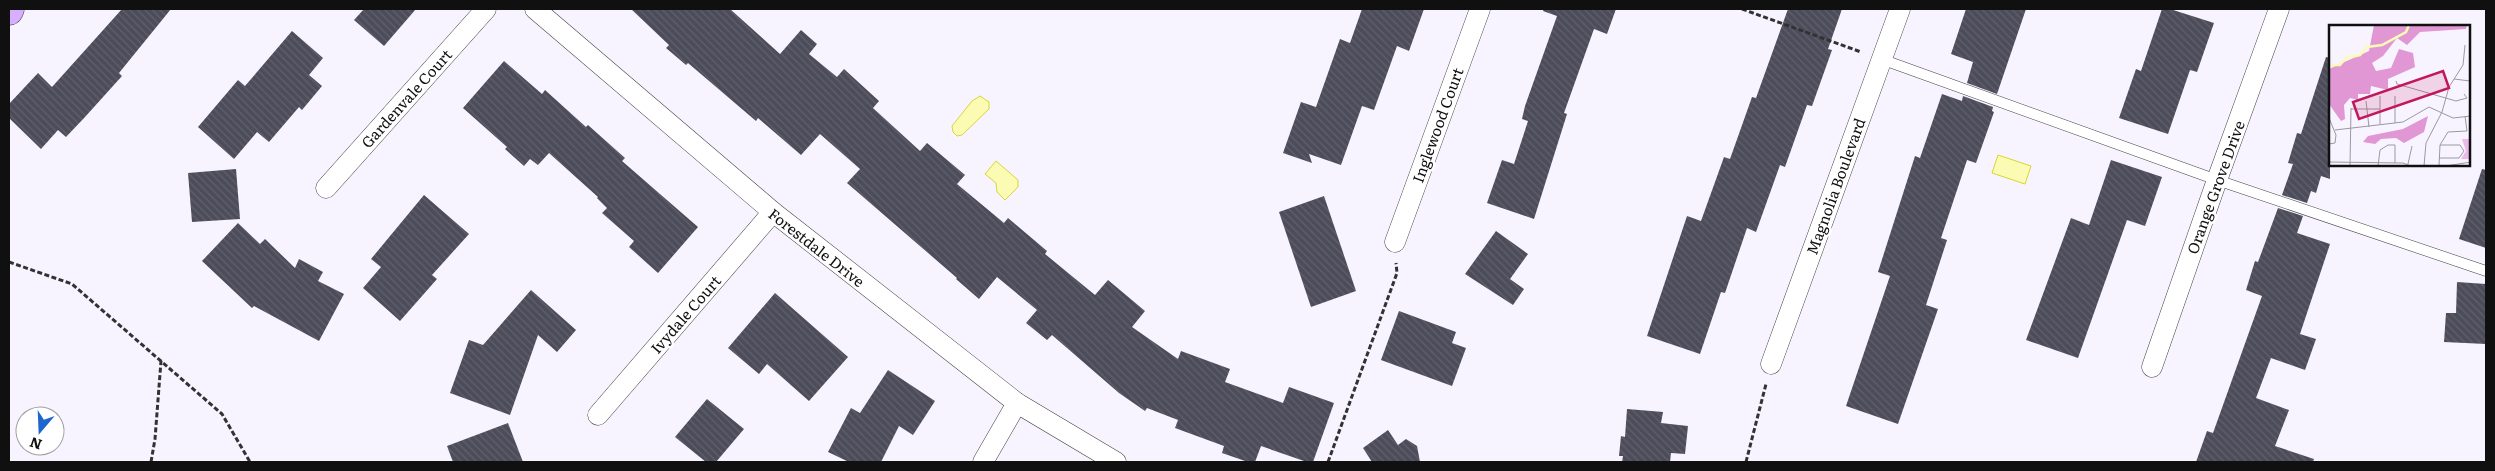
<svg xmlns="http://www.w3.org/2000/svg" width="2495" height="471" viewBox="0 0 2495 471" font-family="Literata,serif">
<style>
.water{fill:#fbfbb4;stroke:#d5d834}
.building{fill:url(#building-back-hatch)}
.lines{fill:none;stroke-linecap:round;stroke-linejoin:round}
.lane-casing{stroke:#434343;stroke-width:11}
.street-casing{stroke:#434343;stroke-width:21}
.secondary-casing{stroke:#323232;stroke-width:29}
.path{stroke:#323232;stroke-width:3;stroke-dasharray:5 2.5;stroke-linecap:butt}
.lane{stroke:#fff;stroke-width:10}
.street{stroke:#fff;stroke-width:20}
.secondary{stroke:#d8afff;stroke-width:28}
.labels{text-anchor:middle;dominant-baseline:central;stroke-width:5;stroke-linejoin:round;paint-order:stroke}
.street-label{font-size:15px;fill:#101010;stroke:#fff}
.inset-river{fill:none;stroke:#fbfbb4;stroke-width:2.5}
.inset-road{fill:none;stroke:#9b999f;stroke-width:1}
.view{fill:#c2185b;fill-opacity:0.15;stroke:#c2185b;stroke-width:2.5}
.inset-edge{fill:none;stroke:#101010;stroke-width:2.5}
</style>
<defs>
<pattern id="building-back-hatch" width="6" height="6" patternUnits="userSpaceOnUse" patternTransform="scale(1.25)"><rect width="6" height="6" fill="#4c4c5a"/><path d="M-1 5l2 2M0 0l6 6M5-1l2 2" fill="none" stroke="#61616d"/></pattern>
</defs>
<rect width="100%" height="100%" fill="#f8f4ff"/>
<g class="water">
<polygon points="980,96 989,102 989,109 962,135 957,136 953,132 952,126 972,101"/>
<polygon points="1998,155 2031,166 2025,184 1992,173"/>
<polygon points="996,161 1018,180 1018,187 1005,200 997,192 996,183 985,174"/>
</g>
<g class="building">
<polygon points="122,9 171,9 119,73 122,76 85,117 66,137 58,130 41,149 9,118 9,104 38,73 52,87"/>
<polygon points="364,9 416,9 384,46 354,20"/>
<polygon points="631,9 730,9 780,54 801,30 817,44 809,54 837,77 844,69 879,101 873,108 920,151 927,143 965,175 957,184 1004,223 1008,218 1047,251 1045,254 1095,295 1108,280 1145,311 1132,327 1178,359 1181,351 1230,369 1225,382 1283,403 1289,387 1334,403 1313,462 1307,462 1261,446 1255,462 1248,462 1222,453 1224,446 1175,428 1178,420 1147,408 1145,411 1119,393 1052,335 1047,340 1026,323 1037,310 997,277 979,299 956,279 957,278 847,183 860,169 820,134 801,155 758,118 756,121 688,63 686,65 666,48 669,45"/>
<polygon points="1362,9 1424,9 1409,51 1397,46 1374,110 1362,106 1341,165 1309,154 1312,163 1283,153 1301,102 1316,107 1340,39 1350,43"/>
<polygon points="1544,9 1616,9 1607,34 1594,29 1564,113 1567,114 1534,219 1487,203 1502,160 1514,164 1528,121 1522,119 1525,106 1557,16 1543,11"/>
<polygon points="1788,9 1842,9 1828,49 1832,50 1812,106 1807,105 1785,167 1780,165 1756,232 1747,228 1725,293 1721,292 1700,354 1647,336 1687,216 1701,221 1724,157 1730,159 1752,97 1756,98"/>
<polygon points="1966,9 2026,9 1997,94 1967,83 1973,62 1951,54"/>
<polygon points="2162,9 2170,9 2214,23 2197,72 2190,70 2168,134 2119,118 2136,69 2141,71"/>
<polygon points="292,31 323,58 309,75 322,86 302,110 299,107 269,142 257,132 234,159 198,127 238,80 245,86"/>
<polygon points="2326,57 2330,58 2330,179 2321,176 2316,193 2311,191 2307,203 2282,195 2293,164 2288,163 2297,133 2301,134"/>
<polygon points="504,61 542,94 545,90 586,127 588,125 625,158 622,161 698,227 658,273 629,247 634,241 602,213 607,208 597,198 598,197 549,153 538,165 530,159 524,166 505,149 507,147 463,108"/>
<polygon points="1942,94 1962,101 1963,96 1993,107 1992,111 1994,112 1976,163 1967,160 1941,238 1947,240 1926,305 1938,309 1898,424 1846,406 1890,276 1878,272 1915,156 1920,158"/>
<polygon points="2111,160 2162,177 2145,226 2127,220 2078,358 2026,340 2071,218 2089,225"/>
<polygon points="236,169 240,219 192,222 188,173"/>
<polygon points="2482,169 2486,170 2486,248 2459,239"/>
<polygon points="424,195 469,234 432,275 437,279 400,321 363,288 381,267 371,259"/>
<polygon points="1324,196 1356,291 1311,307 1279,212"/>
<polygon points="2278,208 2303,216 2297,233 2330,244 2300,334 2316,339 2305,370 2271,358 2256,398 2289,410 2275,446 2314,459 2313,462 2196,462 2207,431 2213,433 2262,296 2246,290 2255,261 2258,262"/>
<polygon points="238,223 260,244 265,239 295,268 299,259 323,272 318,281 344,294 319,341 254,306 252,308 202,261"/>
<polygon points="1496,231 1528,254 1510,279 1524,289 1513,305 1465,274"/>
<polygon points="2457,282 2486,284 2486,344 2444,342 2446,313 2456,313"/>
<polygon points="531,290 576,330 557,352 538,335 510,415 450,393 469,340 483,345"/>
<polygon points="775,293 848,357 809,401 767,364 759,374 728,348"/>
<polygon points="1399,311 1456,332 1452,343 1466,348 1452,386 1381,360"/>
<polygon points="888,370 935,401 913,435 899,426 881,462 849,462 828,452 851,408 860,413"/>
<polygon points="707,399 744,429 716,462 706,462 675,437"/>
<polygon points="1627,409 1663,412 1661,423 1688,426 1685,454 1671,453 1670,462 1622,462 1623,456 1619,456 1621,436 1625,437"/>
<polygon points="508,423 523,462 453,462 447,446"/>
<polygon points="1388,430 1398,445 1406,439 1417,446 1420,462 1372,462 1363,448"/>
</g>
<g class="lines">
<g class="lane-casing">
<polyline id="lane" points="1881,59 2217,180 2486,271"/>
</g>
<g class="street-casing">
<g id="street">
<polyline points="535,9 773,212 1017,403 1116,462"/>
<polyline points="326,188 486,9"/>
<polyline points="1395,242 1480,9"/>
<polyline points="1771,364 1900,9"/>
<polyline points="2152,367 2217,180 2279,9"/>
<polyline points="598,415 773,212"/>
<polyline points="983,462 1017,403"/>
</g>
</g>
<g class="secondary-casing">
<polyline id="secondary" points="9,11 10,9"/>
</g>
<g class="path">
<polyline points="1742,9 1861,52"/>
<polyline points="9,262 72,284 222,414 250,462"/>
<polyline points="151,462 155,439 161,361"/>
<polyline points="1328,462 1397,273 1396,263"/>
<polyline points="1746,462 1766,384"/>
</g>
<use href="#lane" class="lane"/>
<use href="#street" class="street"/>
<use href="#secondary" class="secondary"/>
</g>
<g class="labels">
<g class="street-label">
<text transform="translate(406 98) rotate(-48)">Gardenvale Court</text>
<text transform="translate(1437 125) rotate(-70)">Inglewood Court</text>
<text transform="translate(1835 186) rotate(-70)">Magnolia Boulevard</text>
<text transform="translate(2215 187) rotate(-70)">Orange Grove Drive</text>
<text transform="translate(817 247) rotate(38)">Forestdale Drive</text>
<text transform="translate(685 314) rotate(-49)">Ivydale Court</text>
</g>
</g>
<g transform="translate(2329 25)">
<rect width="141" height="141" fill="#f8f4ff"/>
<path d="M45,0H138L137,4L91,7L78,20L68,13L54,31L43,38L47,46L62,43L70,24L84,28L86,42L59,54V65L42,61L41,69H29V75L21,73L15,80L16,94L12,96L0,79V44L40,26ZM99,91L95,107L75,118L67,113L52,114L46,119L34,117L39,111L74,104Z" fill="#e097d3"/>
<path d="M133,114H141V134H132L137,126Z" fill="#eeb9e8"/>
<path class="inset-river" d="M0,40H11L17,33L31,30L38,22L53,20L77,7L80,0"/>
<path class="inset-road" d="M125,54L141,56V44M67,56L68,59L127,76L138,73L135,69M37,76L40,102M22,84H51M0,93L7,110L6,118L0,119M66,98V71M51,99V71M6,105L74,97L100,82L124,93L142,91M110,133H130L135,126L131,120H111M0,137L74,138L82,141M79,139L83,121M21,141L22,83M49,141L51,125L59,120H66V138M95,141L97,118L113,87L120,62L134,40L136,20M110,141L111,120L119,107L138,106L136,91M117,141L142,137"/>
<path class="view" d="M114,46L120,63L30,94L24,77Z"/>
<rect width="141" height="141" class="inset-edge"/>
</g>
<rect width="2495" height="471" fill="none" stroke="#101010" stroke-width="20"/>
<g transform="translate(40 431) rotate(199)"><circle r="24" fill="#ffffff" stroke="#9f9f9f"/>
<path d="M0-4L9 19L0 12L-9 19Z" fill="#1c67cd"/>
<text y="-8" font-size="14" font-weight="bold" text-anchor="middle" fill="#101010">N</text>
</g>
</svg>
